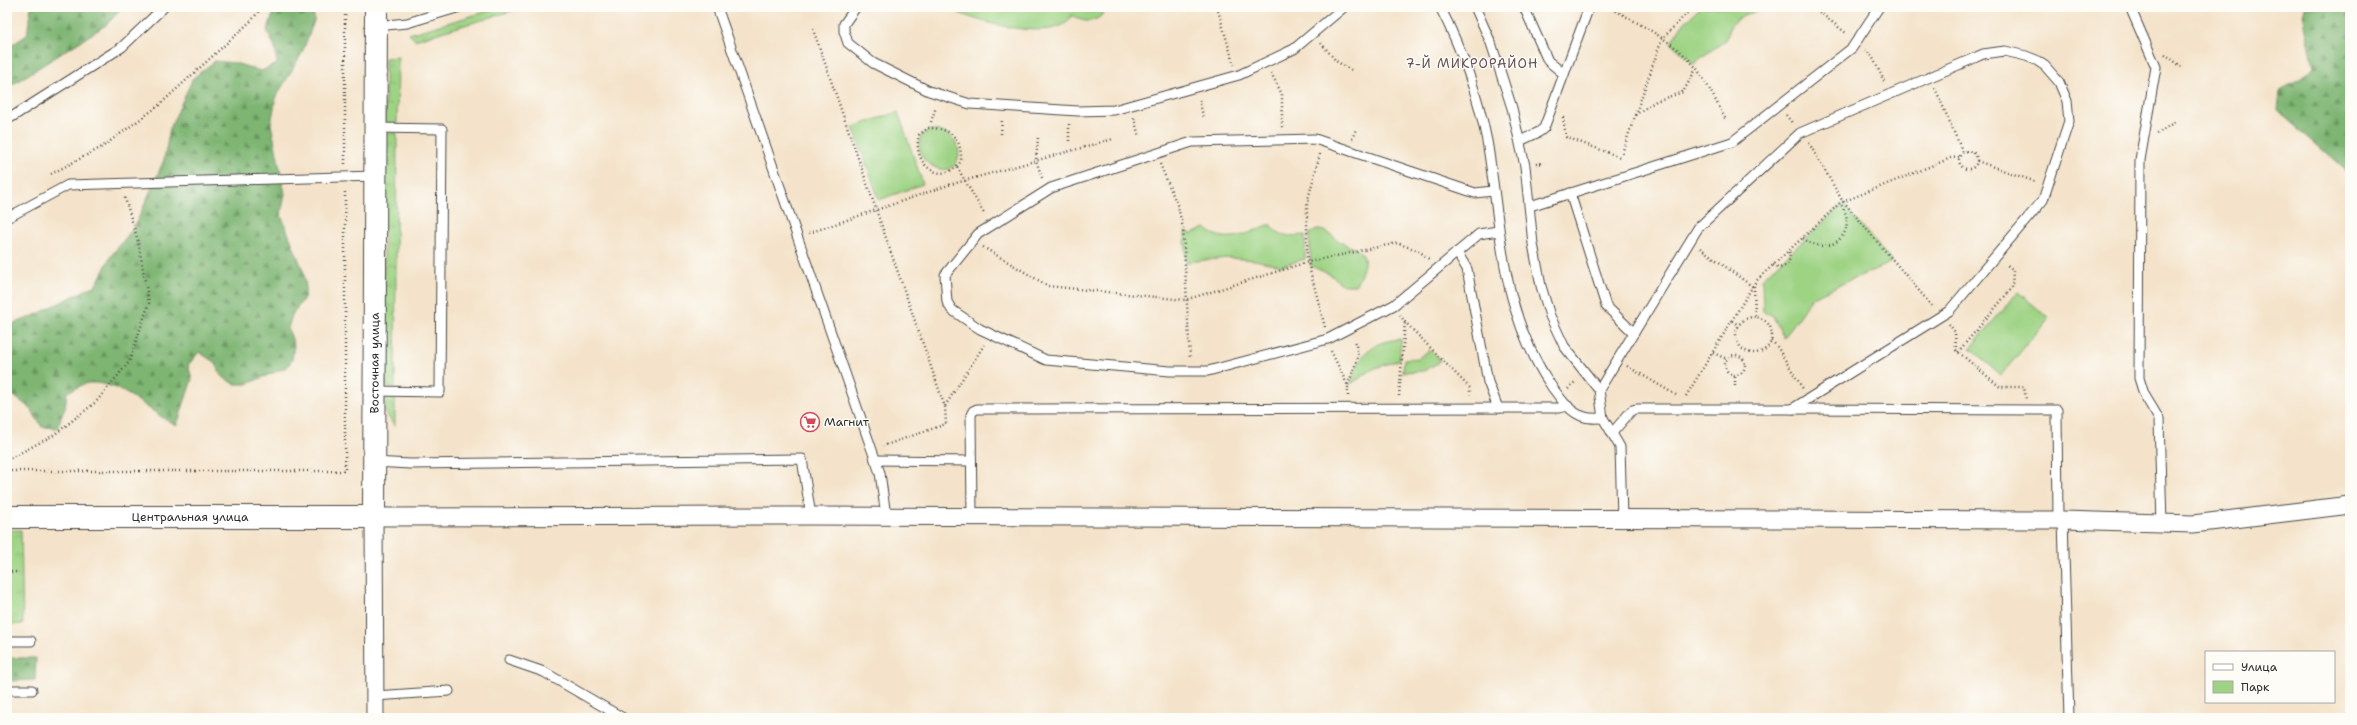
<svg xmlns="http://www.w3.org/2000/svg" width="2357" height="725" viewBox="0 0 2357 725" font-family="'Shantell Sans',sans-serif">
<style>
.grass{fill:url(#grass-tufts);stroke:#647f58}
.forest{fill:url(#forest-firs);stroke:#54704e}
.green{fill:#9ed384;stroke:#647f58}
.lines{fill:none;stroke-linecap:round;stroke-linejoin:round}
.service-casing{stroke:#494743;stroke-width:11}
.minor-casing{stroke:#494743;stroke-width:19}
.secondary-casing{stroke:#494743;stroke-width:24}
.path{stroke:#494743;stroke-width:2.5;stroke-dasharray:1 3;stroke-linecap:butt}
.service{stroke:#fff;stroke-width:9}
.minor{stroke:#fff;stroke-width:17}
.secondary{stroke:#fff;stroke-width:22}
.labels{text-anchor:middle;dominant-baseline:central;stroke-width:3;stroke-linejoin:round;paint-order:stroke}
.street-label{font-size:12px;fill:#2b2b2b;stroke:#fdfcf7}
.poi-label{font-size:12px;fill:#2b2b2b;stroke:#fdfcf7;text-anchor:start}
.neighbourhood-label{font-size:13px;letter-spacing:1px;fill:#665057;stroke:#fdfcf7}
</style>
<defs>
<pattern id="grass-tufts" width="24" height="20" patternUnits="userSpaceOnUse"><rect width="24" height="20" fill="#9ed384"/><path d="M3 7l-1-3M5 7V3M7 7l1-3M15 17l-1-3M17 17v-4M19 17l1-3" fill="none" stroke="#88b572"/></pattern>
<pattern id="forest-firs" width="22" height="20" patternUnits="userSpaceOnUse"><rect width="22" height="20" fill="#7eb572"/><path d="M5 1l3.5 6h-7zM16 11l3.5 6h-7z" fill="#67935e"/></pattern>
</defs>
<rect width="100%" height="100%" fill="#fdfcf7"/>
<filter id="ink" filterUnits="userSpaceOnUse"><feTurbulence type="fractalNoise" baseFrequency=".025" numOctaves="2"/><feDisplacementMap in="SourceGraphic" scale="8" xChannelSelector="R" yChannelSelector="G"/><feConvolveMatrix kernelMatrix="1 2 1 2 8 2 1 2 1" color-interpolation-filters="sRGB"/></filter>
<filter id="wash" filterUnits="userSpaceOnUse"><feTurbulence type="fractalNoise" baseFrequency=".012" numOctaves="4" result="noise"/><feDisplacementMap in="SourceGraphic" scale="16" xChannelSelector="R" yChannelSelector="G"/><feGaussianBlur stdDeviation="0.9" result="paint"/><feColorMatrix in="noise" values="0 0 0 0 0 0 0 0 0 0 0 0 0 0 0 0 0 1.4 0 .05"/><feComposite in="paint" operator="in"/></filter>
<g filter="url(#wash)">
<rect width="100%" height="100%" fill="#f4e3ca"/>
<g class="grass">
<polygon points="502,7 525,7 415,40 409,34"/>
<polygon points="398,57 397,124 385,124 385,58"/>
<polygon points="384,133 397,133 395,387 384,387"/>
<polygon points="384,396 395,396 395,427 385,412"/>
<polygon points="7,530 21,530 23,624 7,625"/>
</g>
<g class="forest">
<polygon points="31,7 123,7 106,25 7,88 7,48 27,35"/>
<path d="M276,7H314V21L302,53L276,97L271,124L285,194L281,215L304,273L306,288L304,298L292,315L288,328L294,345L292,360L287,367L247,384H234L221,376L214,362L199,352L188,365L192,379L177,425C148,413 124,381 89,383C82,384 73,390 67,392L65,408L57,428L42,427L30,408L7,391V326L31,317L96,285L111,256L135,226L164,160L170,128L193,78L215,61L235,63L261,71L277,64L275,48L267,30Z"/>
<path d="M2305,7H2350V174L2278,111L2280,91C2294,79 2302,81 2314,66L2303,15Z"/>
<polygon points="7,658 36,658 35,680 7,681"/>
</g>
<g class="green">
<path d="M947,7H1106C1101,23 1084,25 1072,15C1061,46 968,21 947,7Z"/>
<polygon points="1701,7 1765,7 1737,19 1731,25 1726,40 1702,57 1694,64 1671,43 1682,25"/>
<polygon points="898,112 923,184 879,200 853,127"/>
<path d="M929,130C974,130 963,187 929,164C919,157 918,147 921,136Z"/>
<polygon points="1843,204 1892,262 1812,297 1784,338 1773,316 1763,311 1762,279"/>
<path d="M1268,225H1271C1280,238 1291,236 1305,235V259L1281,266L1255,260L1228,258L1186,262L1185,231L1192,234L1205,228C1224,246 1247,234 1268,225Z"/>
<path d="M1317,230C1327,230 1331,235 1339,241C1351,249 1371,249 1362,271C1360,276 1359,281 1355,285H1343L1331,275L1311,266L1309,234Z"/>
<polygon points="2018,292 2049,318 2001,375 1970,348"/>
<path d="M1401,339L1399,360L1373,369L1351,384C1360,354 1368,342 1401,339Z"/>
<polygon points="1430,350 1441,361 1424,371 1403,372 1404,359 1418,358"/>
</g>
</g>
<g filter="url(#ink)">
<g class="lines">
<g class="service-casing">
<g id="service">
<polyline points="717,7 880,473 886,516"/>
<polyline points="856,7 844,24 844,31 848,43 873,63 929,91 970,104 1078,111 1114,110 1239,75 1294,49 1344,7"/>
<path d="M1440,7C1461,48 1478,95 1487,141C1502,228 1499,310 1552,387C1560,398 1571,414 1585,417C1591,419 1598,418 1603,418"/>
<polyline points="1475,7 1491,43 1512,108 1525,166 1533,244 1541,286 1550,316 1564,346 1599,390 1603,418 1620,447 1622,518"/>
<polyline points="1524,7 1548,61 1564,74"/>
<polyline points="2130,7 2156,67 2140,160 2139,378 2144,394 2159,419 2162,525"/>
<polyline points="376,26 407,23 460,7"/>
<polyline points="7,120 122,47 164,7"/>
<polyline points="1520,141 1539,132 1544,128 1589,7"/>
<polyline points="1493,191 1475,193 1315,139 1192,142 1051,188 978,234 945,275 947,302 952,310 980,329 1046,360 1170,371 1208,371 1328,339 1394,305 1479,234 1498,231"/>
<polyline points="1570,193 1606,306 1634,333"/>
<polyline points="1530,206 1732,142 1852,48 1879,7"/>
<polyline points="7,218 68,185 375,176"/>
<polyline points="1457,252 1467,269 1488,382 1498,408"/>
<polyline points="1599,390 1698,228 1800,133 1972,59 1983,54 2005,51 2026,56 2036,60 2045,66 2059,82 2067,101 2069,121 2043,200 1949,311 1792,409 1636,409 1632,410 1612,433"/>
<polyline points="374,391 440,392 442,129 375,128"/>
<polyline points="1792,409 2057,410 2058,520"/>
<polyline points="875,460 971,461"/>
<polyline points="374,462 410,464 802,459 811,516"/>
<polyline points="972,516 971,415 973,411 977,409 1559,408 1568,406"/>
<polyline points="2063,520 2069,718"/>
<polyline points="7,641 31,641"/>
<polyline points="509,660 544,672 623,718"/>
<polyline points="7,690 32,690"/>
<polyline points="375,696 449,691"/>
</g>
</g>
<g class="minor-casing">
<polyline id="minor" points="375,718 374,517 811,516 2063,520 2193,524 2350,505"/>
</g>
<g class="secondary-casing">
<g id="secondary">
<path id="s1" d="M7,517H374L376,7"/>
</g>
</g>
<g class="path">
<polyline points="1217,7 1234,65"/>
<path d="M1609,7C1639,24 1675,41 1697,69C1708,85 1717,103 1726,120"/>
<polyline points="1813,7 1846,33"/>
<polyline points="813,29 945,407 946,424 883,446"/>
<polyline points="1321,43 1336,61 1351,70"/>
<polyline points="1865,50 1872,56 1885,83"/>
<polyline points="2165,54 2183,68"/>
<polyline points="1271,73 1282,94 1282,128"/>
<polyline points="1935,88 1963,153"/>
<polyline points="1199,100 1204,119"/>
<polyline points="1635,115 1656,101 1683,92 1696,69"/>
<polyline points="1786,115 1793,124"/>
<polyline points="1563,117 1566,137 1620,157"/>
<polyline points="1134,118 1139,137"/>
<polyline points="931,122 936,107"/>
<path d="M928,128C951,128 962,138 961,161C942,188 911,164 919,135Z"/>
<polyline points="1001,134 1002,119"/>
<polyline points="2157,134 2176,121"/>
<polyline points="1038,138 1036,160 1042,178"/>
<polyline points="1352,139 1356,129"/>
<polyline points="1069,141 1069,123"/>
<polyline points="1809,143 1842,200 1932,306"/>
<circle cx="1968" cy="160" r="9"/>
<polyline points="1622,153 1662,39 1693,7"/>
<polyline points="1320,154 1307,203 1307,259 1325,327"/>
<polyline points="1977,161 2036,182"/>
<polyline points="345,164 345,7"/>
<polyline points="1160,164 1178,207 1183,228 1190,359"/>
<polyline points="1536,164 1544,163"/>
<polyline points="957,167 985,215"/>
<polyline points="51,174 102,147 157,107 252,20 262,7"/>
<polyline points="809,233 949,185 1113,139"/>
<path d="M1803,238C1829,260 1861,232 1840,203"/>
<polyline points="983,247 1048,286 1185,300 1308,262 1397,243 1419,251 1429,259"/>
<polyline points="1700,248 1753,287"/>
<polyline points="1773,265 1780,268 1787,265 1790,259 1789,251"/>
<polyline points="1754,286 1755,317"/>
<polyline points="1400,315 1405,322 1470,388 1470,395"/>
<circle cx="1754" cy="335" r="18"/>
<polyline points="1732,321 1739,325"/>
<polyline points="1949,324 1955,332 1956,350 2000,387 2024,387 2026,399"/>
<polyline points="1771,341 1776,345 1803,389"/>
<polyline points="1331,351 1348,386 1348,396"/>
<polyline points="1958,352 2012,288 2013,270 2006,264"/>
<polyline points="1713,353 1727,359"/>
<circle cx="1735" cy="365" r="10"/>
<polyline points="1627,366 1676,395"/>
<polyline points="1348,385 1358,357 1355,339"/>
<polyline points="1735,386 1735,375"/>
<polyline points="1568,389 1576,381"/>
<polyline points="1399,396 1405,322"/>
<polyline points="1686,396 1756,281 1840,203 1951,158 1960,157"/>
<polyline points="945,406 984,345"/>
<polyline points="7,460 54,435 96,402 129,362 149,303 138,241 124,195"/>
<polyline points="7,471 345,471 345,189"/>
<polyline points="7,572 18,572"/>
</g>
<use href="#service" class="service"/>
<use href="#minor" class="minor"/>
<use href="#secondary" class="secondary"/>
</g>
</g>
<defs>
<g id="supermarket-ring" transform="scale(1)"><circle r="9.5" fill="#fdfcf7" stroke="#d1495b" stroke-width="1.5"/><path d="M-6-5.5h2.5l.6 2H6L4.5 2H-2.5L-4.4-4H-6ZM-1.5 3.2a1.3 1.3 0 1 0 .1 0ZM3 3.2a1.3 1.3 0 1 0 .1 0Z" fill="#d1495b"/></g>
</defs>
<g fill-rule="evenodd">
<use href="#supermarket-ring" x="810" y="422"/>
</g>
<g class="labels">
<g class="street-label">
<text stroke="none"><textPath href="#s1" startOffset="521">Восточная улица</textPath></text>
<text stroke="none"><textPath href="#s1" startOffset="183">Центральная улица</textPath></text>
</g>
<g class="poi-label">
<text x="824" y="422">Магнит</text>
</g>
<g class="neighbourhood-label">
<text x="1472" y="63">7-Й МИКРОРАЙОН</text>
</g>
</g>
<rect width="2357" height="725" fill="none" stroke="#fdfcf7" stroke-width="24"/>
<rect x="2205" y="651" width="130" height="52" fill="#fdfcf7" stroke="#a9a8a5"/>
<rect x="2213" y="664" width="20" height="6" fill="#ffffff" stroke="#a9a8a5"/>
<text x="2241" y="671" font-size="12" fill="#2b2b2b">Улица</text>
<rect x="2213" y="681" width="20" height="12" fill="#9ed384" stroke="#a9a8a5"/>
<text x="2241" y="691" font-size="12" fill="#2b2b2b">Парк</text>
</svg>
